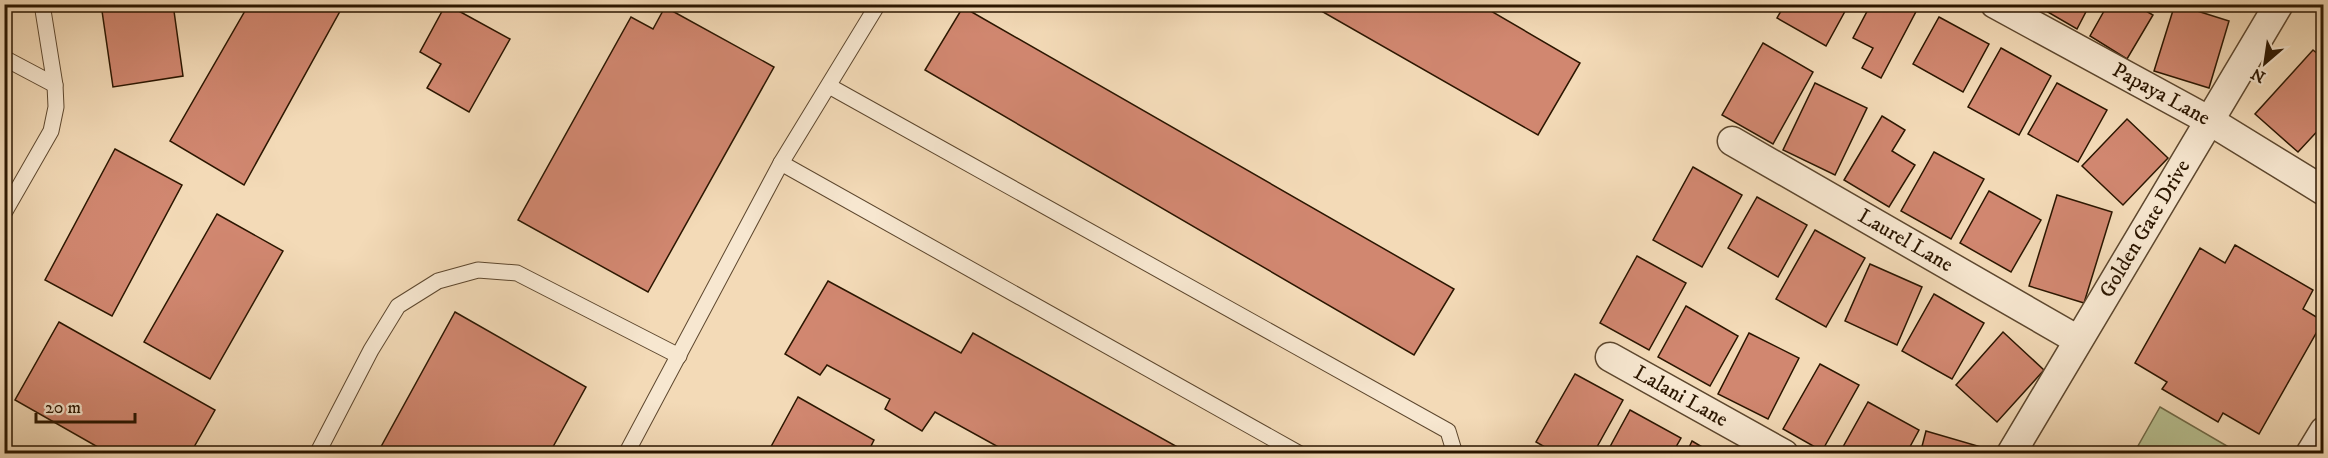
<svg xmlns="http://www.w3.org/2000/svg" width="2328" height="458" viewBox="0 0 2328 458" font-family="'IM FELL DW Pica',serif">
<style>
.green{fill:#b7c091;stroke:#716b48;stroke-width:1.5}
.building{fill:#d18770;stroke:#2b1600;stroke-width:1.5}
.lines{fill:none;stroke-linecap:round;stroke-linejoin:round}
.lane-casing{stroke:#5d472e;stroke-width:17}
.street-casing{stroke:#5d472e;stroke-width:31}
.lane{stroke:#f7e7d0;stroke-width:15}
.street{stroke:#f7e7d0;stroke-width:28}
.labels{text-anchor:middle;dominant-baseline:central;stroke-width:5;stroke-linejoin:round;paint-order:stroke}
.street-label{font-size:21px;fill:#2b1600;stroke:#f7e7d0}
</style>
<rect width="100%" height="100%" fill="#f3dab7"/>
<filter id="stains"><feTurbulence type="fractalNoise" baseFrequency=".00333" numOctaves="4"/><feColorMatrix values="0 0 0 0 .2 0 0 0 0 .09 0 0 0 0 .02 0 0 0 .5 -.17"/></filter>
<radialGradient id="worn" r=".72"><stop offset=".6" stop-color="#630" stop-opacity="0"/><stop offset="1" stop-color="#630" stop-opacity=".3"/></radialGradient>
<polygon class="green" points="2160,407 2227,446 2222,453 2134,453"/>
<g class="building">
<polygon points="101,4 173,4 183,76 113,87"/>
<polygon points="249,4 344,4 244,185 170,141"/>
<polygon points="446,4 510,39 469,112 427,88 441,64 420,52"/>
<polygon points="1309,4 1479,4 1580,63 1538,135"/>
<polygon points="1785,4 1849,4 1826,46 1777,18"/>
<polygon points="1871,4 1920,4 1881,78 1862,68 1873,48 1853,38"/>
<polygon points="2034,4 2090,4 2077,29"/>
<polygon points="2108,4 2134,4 2153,15 2127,59 2090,36"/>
<polygon points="2175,4 2229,21 2209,88 2154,71"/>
<polygon points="665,7 774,67 648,292 518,220 631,17 653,29"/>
<polygon points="963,7 1454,289 1414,355 925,70"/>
<polygon points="1939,17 1989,44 1963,92 1913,64"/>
<polygon points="1763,43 1813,72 1773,144 1722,115"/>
<polygon points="2001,48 2051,76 2019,135 1968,107"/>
<polygon points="2313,50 2324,59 2324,124 2298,152 2255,114"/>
<polygon points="1815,83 1867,108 1835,175 1783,150"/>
<polygon points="2057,83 2107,110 2078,162 2028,134"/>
<polygon points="1882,116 1905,130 1892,151 1915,165 1889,207 1844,180"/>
<polygon points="2127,119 2168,158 2123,205 2082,166"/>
<polygon points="115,149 182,185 112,316 45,280"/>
<polygon points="1934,152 1984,179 1951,239 1901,211"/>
<polygon points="1693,167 1742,195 1702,267 1653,240"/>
<polygon points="1989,191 2041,220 2011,272 1960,243"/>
<polygon points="2057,195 2112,212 2084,303 2029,286"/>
<polygon points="1757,197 1807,225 1778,277 1728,248"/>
<polygon points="217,214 283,251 210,379 144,342"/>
<polygon points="1815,230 1865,258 1826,327 1776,299"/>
<polygon points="2235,245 2313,290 2303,309 2323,321 2259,434 2223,413 2218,422 2162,389 2167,382 2135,363 2200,248 2225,263"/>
<polygon points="1637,256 1686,283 1649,350 1600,323"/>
<polygon points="1870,264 1922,287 1897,345 1845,321"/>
<polygon points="828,281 961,353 973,333 1190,454 1011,454 935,412 922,431 885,409 890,399 827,365 820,375 785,354"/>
<polygon points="1934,294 1984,323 1952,379 1902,351"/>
<polygon points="1686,306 1738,336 1710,386 1658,357"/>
<polygon points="455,312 586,387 549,454 377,454"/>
<polygon points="59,322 215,410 190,454 110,454 15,400"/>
<polygon points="2003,332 2044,370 1997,422 1956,385"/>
<polygon points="1749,333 1799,358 1768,419 1718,394"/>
<polygon points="1820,364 1859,385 1822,451 1783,429"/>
<polygon points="1575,374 1623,400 1593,454 1557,454 1536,442"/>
<polygon points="798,397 874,440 867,454 767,454"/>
<polygon points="1868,402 1919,430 1906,454 1839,454"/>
<polygon points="1630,410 1681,438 1672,454 1606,454"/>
<polygon points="1926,431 1981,447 1980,454 1920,454"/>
<polygon points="1692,441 1714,454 1686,454"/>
</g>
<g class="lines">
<g class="lane-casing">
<g id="lane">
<polyline points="4,58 55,85"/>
<polyline points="829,86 1448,431 1455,454"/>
<polyline points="781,163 1300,454"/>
<polyline points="4,213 51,131 56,107 55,85 42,4"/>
<polyline points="317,454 371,350 398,306 438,281 478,270 517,273 679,356"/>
<polyline points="626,454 781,163 878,4"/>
</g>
</g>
<g class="street-casing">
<g id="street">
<path id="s1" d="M1995,4L2210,121L2324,191"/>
<path id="s2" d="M1732,141L2078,340"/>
<path id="s3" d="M1610,357L1784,454"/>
<path id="s4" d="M2011,454L2279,4"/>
<polyline points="2310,454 2324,431"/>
</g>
</g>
<use href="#lane" class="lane"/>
<use href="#street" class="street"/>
</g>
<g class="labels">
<g class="street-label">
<text stroke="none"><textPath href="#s1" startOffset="189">Papaya Lane</textPath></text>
<text stroke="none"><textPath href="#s4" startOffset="262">Golden Gate Drive</textPath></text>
<text stroke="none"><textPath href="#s2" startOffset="200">Laurel Lane</textPath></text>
<text stroke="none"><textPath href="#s3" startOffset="81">Lalani Lane</textPath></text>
</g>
</g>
<rect width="2328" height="458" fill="none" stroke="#f3dab7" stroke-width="24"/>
<rect x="6" y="6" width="2316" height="446" fill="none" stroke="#2b1600" stroke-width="3"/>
<rect x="12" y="12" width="2304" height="434" fill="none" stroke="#2b1600" stroke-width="1.5"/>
<g transform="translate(2265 63) rotate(209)" stroke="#f7e7d0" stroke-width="4.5" paint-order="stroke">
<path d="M0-4.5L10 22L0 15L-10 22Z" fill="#2b1600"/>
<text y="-9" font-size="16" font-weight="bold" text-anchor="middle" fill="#2b1600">N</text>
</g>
<path d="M36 413v9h99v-9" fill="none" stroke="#2b1600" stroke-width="3"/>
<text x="45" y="413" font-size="18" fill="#2b1600" stroke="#f7e7d0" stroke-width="4.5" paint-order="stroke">20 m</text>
<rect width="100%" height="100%" filter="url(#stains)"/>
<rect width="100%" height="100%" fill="url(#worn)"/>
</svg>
